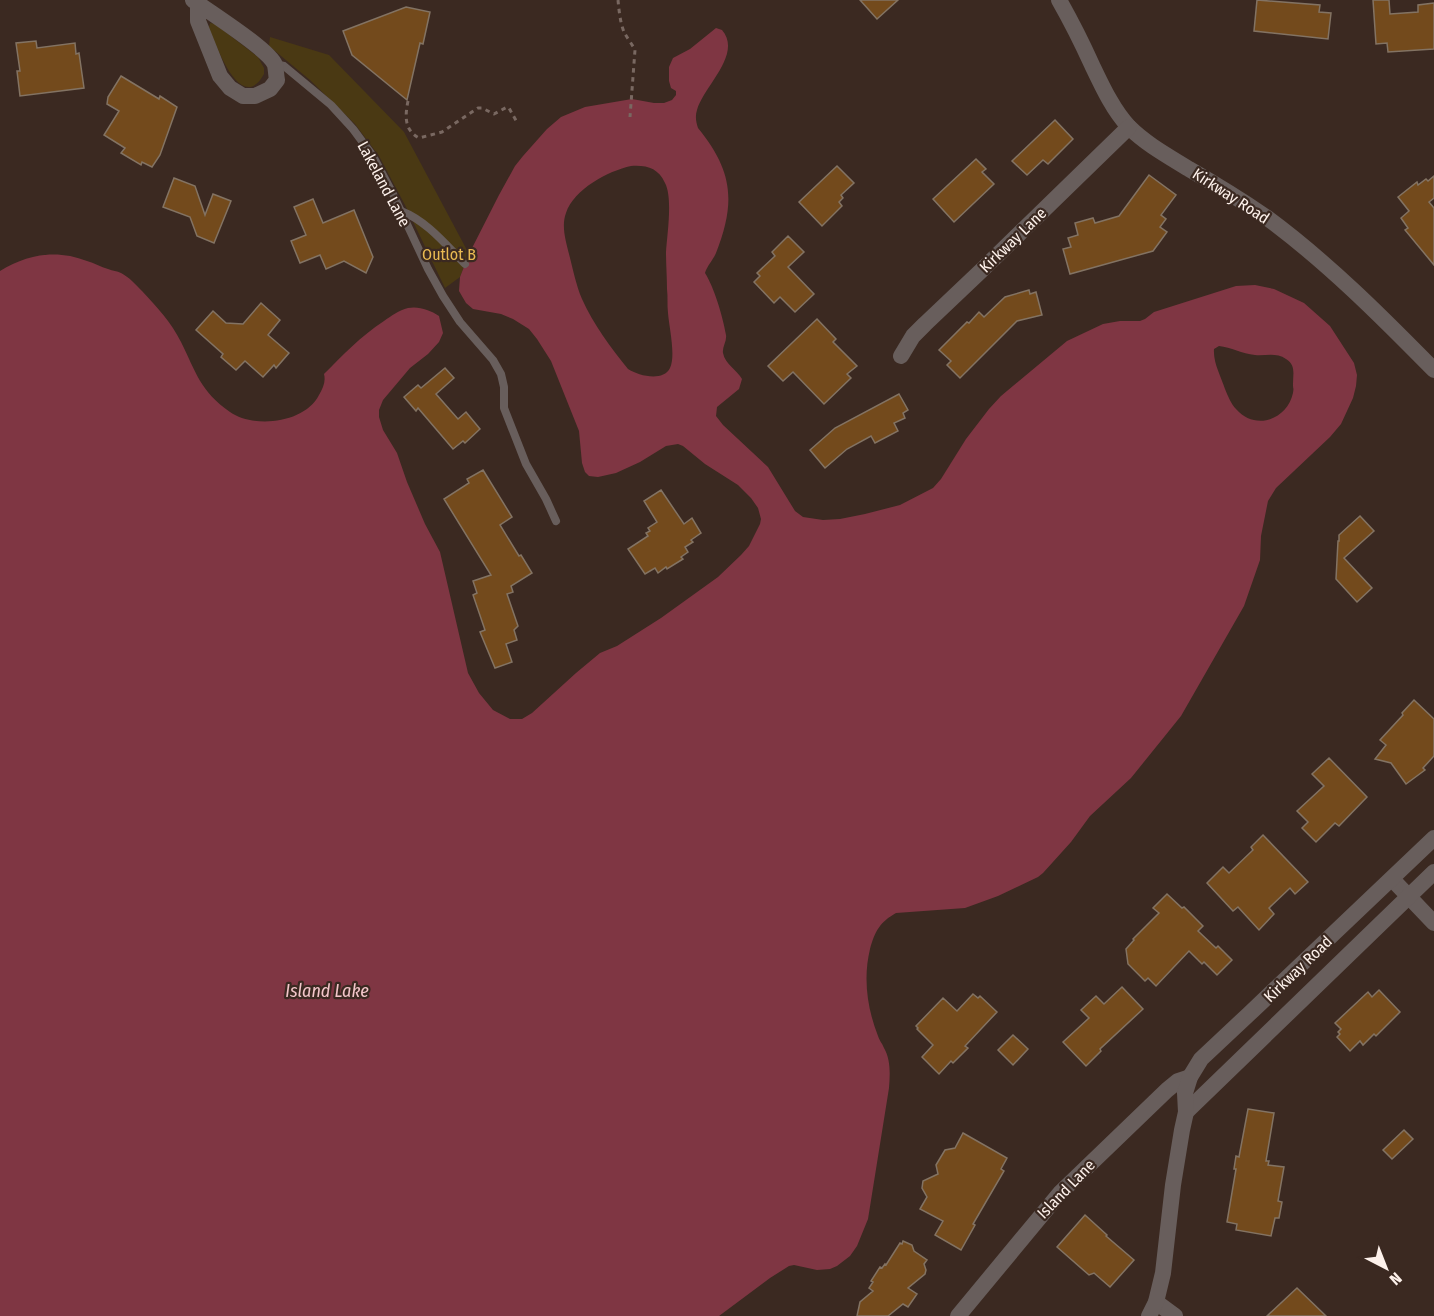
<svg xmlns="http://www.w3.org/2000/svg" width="1434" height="1316" viewBox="0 0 1434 1316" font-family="'Fira Sans Condensed',sans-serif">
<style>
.green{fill:#4a3913}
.water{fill:#7f3643;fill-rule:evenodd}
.building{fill:#734a1c;stroke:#837363;stroke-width:1.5}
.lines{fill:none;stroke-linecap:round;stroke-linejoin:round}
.path{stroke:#796861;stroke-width:3;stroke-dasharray:4.5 4.5;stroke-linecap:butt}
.service{stroke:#685e5c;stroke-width:8}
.minor{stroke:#685e5c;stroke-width:16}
.labels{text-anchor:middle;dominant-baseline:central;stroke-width:4.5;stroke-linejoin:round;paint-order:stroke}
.street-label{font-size:16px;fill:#fdf1eb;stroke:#3b2921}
.park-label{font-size:16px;fill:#e9ba52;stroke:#3b2921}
.water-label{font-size:18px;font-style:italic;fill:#f4c6ca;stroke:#3b2921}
</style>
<rect width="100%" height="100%" fill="#3b2921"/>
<g class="green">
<path d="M210,23L215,24L258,57L264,68V74C241,116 216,45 209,28Z"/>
<polygon points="270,37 329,55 404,132 469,254 460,277 445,288 406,207 379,156 355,124 310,80 269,46"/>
</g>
<path class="water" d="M716,28L722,30C743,54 703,87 697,110C695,116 696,122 698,128C733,171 736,202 716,253C713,260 707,266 705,273C714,287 723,317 726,335C727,341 722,347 723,353C725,364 737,370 742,379L739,389L717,407L716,416L723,425L768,467L795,511L803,517L823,520L840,519L865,514L900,505L933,488L941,479L966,439L989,409L1001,396L1067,341L1103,324L1120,321H1140L1145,319L1154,312L1236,286L1255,285L1274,289L1304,303L1330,326L1354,363L1357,375L1356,386L1353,398L1341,424L1330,437L1276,488L1268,501L1261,536L1260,560L1244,606L1181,716L1131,778L1090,816L1071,842L1043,873L1038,877L998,896L965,908L896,913C880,922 875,931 870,949C863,978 867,1008 878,1036C879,1040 882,1043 884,1048C891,1060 890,1075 889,1088L868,1219L857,1246L850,1256L837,1266L830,1269L817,1270L794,1265L789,1266L770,1278L719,1316H0V271C27,254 57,249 87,261C94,263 101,267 108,269C113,271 117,271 121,273C129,277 136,285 142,291C157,307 171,322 181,342C196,372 200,391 230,412C254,429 305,423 319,395C323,388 326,382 324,374C343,355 361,336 384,321C391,316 399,310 408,308C419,306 430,310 439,316L443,333L439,342L428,354L410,368L383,400L379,410V417L383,430L397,453L407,482L425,524L440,552L468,673L479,693L493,710L510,719H522L532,713L576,673L600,653L617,646L661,618L718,577L741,555L749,546L760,524L761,519L758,508L751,498L738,485L705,464L683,446L678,444L666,446L640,462L616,473L598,477L589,476L585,472L582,463L579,431L551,361L537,339L529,329L513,319L501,314L473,309L466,303L459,291L460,277L469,254L499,195L515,166L523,156L547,129L561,117L585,107L632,99L654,103H664L672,100L676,95V91L671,88L669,81V67L673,58L690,49ZM631,166C647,165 658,168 665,183C673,198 667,235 666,252C666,265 667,277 667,289C668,297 667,305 668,313C669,327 676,355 670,368C663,382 639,376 628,369C611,348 593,324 582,299C576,285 573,269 569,254C566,242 561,226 566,213C574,189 608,171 631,166ZM1219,346C1231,347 1242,354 1255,355C1266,356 1276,352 1286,359C1296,365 1293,374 1293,384C1293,391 1294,386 1293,393C1287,420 1255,431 1236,409C1231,404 1228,396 1225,389C1221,376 1213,363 1214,349Z"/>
<g class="building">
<polygon points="860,0 898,0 877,19"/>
<polygon points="1257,0 1320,5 1319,12 1331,13 1328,39 1254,31"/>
<polygon points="1373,0 1389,0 1390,14 1418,12 1418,5 1434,3 1434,49 1388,52 1387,43 1376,44"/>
<polygon points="406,7 430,12 423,44 420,43 407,100 352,55 343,31"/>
<polygon points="36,41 37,48 75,43 76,54 79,53 84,88 20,96 17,71 20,71 16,43"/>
<polygon points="121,76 159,99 160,96 177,107 160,155 152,167 142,162 141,165 121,153 125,148 104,135 119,111 107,104 108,97"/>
<polygon points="1055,120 1073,139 1048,164 1043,160 1027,175 1012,161"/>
<polygon points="976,159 986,169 982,172 994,184 954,222 933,199"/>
<polygon points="837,166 854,183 841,195 843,198 839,202 842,206 822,226 799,202"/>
<polygon points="1149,175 1176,195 1161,215 1166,219 1160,227 1167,232 1153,251 1070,274 1063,249 1071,247 1068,238 1078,235 1075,223 1093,218 1095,223 1119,216"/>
<polygon points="1434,176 1434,198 1429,202 1434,208 1434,265 1405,230 1408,228 1401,218 1409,211 1398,197 1417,182 1418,185 1426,179 1428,181"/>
<polygon points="174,178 195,186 205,215 213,194 231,201 214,243 197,236 190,217 163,207"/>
<polygon points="313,199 323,223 354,210 373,257 366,273 344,261 326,269 320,255 300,263 291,241 306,235 294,207"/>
<polygon points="788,236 804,252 788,267 814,294 795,312 780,297 774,303 754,282 760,276 757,273 775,256 772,252"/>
<polygon points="1029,290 1030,294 1036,292 1042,315 1017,321 960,378 947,365 951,361 939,350 967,322 969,323 979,312 984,317 1005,297"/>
<polygon points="261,303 280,320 268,335 289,353 276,368 274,365 263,377 245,361 236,370 221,357 223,354 196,330 213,311 226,323 243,324"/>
<polygon points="817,319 836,339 833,342 857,366 847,374 851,378 824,404 793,372 783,381 768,366"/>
<polygon points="445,368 454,378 436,394 458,419 466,412 480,429 465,443 463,441 453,449 418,408 416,411 404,397 418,385 421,388"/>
<polygon points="899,394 908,410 903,413 905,418 894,423 898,431 875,443 871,436 847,449 825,468 810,450 835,428"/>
<polygon points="483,470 512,517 500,525 519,556 521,555 532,573 511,586 513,592 507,594 518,626 514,630 517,640 506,644 512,662 495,668 480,632 485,630 473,595 477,593 473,581 491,575 444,499 469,483 467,479"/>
<polygon points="661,490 684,524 692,518 701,533 691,540 693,542 685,547 688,552 681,557 683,559 667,569 666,567 658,573 655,568 645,574 628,549 648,536 646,533 650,531 648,528 657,522 644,501"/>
<polygon points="1360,516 1374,531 1344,558 1372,588 1357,602 1336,579 1338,541 1339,541 1339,535"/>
<polygon points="1414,700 1434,719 1434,756 1423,768 1425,770 1406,784 1391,763 1375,759 1386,745 1380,740 1403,715 1402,713"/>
<polygon points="1329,758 1367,797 1339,826 1335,823 1316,842 1302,828 1308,822 1297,811 1324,786 1312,774"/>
<polygon points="1263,835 1308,882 1295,894 1290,888 1269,908 1274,914 1259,930 1238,907 1233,911 1207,883 1223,867 1229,873 1253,850 1251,847"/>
<polygon points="1167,894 1182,908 1184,907 1203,926 1198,931 1216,948 1218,946 1232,960 1217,975 1204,962 1202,964 1189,951 1156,986 1148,978 1145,981 1128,964 1126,949 1134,940 1133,939 1159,913 1153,908"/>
<polygon points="1122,987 1143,1009 1100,1049 1101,1051 1086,1066 1063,1042 1089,1018 1081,1010 1096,996 1104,1004"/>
<polygon points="1379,990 1400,1012 1376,1036 1374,1034 1363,1045 1360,1041 1350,1051 1337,1037 1340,1034 1338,1032 1341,1029 1335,1023 1368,992 1372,997"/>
<polygon points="973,994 978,998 980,996 997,1012 965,1046 968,1048 953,1063 951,1061 939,1074 922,1057 933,1045 917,1029 918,1028 916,1026 943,998 957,1011"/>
<polygon points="1013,1035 1028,1049 1013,1065 998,1050"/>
<polygon points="1248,1109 1274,1113 1266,1161 1269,1161 1268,1165 1284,1167 1278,1201 1282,1202 1279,1218 1275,1218 1271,1236 1236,1230 1237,1224 1227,1222 1236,1169 1234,1169 1236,1156 1239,1157"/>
<polygon points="1404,1130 1413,1139 1392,1159 1383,1150"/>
<polygon points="963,1133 1007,1158 1001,1169 1004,1171 973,1224 975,1225 961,1250 935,1235 943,1221 920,1209 927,1197 922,1188 923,1181 938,1174 936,1165 945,1150 955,1148"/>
<polygon points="1085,1215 1107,1235 1106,1236 1134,1260 1110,1287 1094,1273 1089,1275 1057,1247"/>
<polygon points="903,1241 912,1245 914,1251 927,1260 924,1264 926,1270 925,1274 908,1288 917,1294 908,1307 903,1304 888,1316 857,1316 860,1302 873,1291 869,1288 873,1282 871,1281 880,1267 882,1268 885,1264 886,1265 900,1243 902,1244"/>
<polygon points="1297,1288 1326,1316 1267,1316"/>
</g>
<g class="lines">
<g class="path">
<path d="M618,0C619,10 620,22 624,32C627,38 632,44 635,50L630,117"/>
<path d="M408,101C405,116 404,130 419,138L442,132L478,108H482L494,114L507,107L509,108L518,124"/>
</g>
<g class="service">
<polyline points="275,64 284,66 331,105 353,129 373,156 391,190 428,269 443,296 460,322 493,360 501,374 504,387 504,408 526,464 546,499 556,521"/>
<path d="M401,211C427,221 446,245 465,264"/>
</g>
<g class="minor">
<path d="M193,0C209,12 270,50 275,65C276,69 276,75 277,80L270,89L255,96H243L230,88L220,76L198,21V3"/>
<path d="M1059,0C1071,21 1082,43 1092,65C1102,86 1113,110 1129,127C1146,144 1168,156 1189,169C1215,184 1241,200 1266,217C1327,262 1381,316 1434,370"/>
<polyline points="901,356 913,336 925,324 984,268 1129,127"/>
<polyline points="1392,879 1434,923"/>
<polyline points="1186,1112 1434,872"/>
<polyline points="1156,1302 1175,1316"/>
<polyline points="958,1316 1060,1193 1167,1090 1178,1081 1190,1077"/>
<polyline points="1149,1316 1156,1302 1163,1273 1173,1185 1182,1130 1186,1112 1185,1093 1190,1077 1201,1059 1249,1014 1434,838"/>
</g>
</g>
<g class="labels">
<g class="street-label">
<text transform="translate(384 184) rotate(62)">Lakeland Lane</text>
<text transform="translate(1231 196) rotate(33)">Kirkway Road</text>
<text transform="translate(1013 240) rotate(-44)">Kirkway Lane</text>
<text transform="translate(1298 969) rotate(-44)">Kirkway Road</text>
<text transform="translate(1066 1189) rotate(-46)">Island Lane</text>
</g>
<g class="park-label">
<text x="449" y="254">Outlot B</text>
</g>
<g class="water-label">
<text x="327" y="991">Island Lake</text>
</g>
</g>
<g transform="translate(1386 1268) rotate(138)" stroke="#3b2921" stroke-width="4.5" paint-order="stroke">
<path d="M0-4.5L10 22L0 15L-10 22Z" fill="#fdf1eb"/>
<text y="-9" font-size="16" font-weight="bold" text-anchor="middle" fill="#fdf1eb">N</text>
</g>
</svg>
